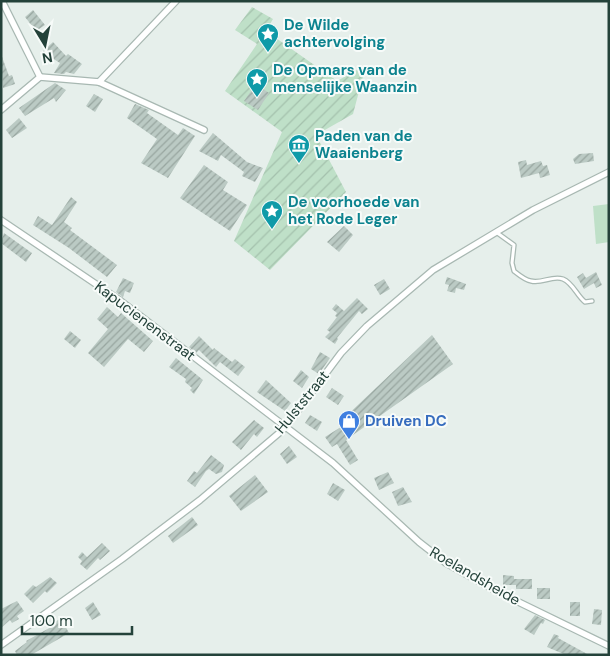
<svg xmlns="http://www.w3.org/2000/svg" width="610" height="656" viewBox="0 0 610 656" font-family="'DM Sans',sans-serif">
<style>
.park{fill:#bfe0c8}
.garden{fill:url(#garden-furrows)}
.building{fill:url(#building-hatch)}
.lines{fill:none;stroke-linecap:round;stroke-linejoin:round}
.service-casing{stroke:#a8b8b2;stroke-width:5.5}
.minor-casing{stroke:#a8b8b2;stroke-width:8}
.service{stroke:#fff;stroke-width:3}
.minor{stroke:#fff;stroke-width:5.5}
.labels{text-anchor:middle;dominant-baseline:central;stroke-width:4;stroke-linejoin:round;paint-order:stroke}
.culture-label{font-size:15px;font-weight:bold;fill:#0d838f;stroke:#f7fbf9;text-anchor:start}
.street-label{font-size:15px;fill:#24423a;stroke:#f7fbf9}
.shop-label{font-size:15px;font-weight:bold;fill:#366cbe;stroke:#f7fbf9;text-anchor:start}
</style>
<defs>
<pattern id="garden-furrows" width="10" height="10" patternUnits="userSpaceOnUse" patternTransform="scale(1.25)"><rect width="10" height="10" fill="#bfe0c8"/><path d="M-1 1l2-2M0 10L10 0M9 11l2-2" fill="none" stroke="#a4c1ad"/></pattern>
<pattern id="building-hatch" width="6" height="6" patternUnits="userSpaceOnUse" patternTransform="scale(1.25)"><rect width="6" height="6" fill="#bbcac4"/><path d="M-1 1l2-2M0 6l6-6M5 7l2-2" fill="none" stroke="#98a6a0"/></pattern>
</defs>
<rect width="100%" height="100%" fill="#e6efeb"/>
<polygon class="park" points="609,204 609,242 596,244 593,206"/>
<polygon class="garden" points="252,7 273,19 266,31 337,81 366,65 353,114 316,135 346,192 270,270 234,241 282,132 225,91 257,44 235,30"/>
<g class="building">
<polygon points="33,10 45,25 36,31 25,17"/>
<polygon points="53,42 66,56 68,54 82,64 74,74 66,72 64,74 54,73 60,63 52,58 49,61 41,53"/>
<polygon points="1,54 9,76 12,75 15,84 3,88"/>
<polygon points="55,83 66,90 56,102 54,98 25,116 19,108"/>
<polygon points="256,84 269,93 258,110 244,101"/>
<polygon points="94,94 103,99 95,112 86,106"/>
<polygon points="135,104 149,110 147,113 178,135 183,128 195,136 168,178 141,163 157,139 127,118"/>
<polygon points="19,118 27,128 12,138 6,130"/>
<polygon points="213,133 247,162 263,168 255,182 242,176 244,172 221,155 218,161 199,151"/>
<polygon points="593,153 594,161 575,164 573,159 579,154"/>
<polygon points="526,160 527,165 541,161 543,166 547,165 550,175 540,178 539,173 521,178 518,162"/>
<polygon points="204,165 228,182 223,190 247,205 230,231 180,198"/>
<polygon points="71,197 77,202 64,222 72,228 70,230 117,265 107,277 69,248 33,225 38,216 52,225"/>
<polygon points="344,226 353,235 339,252 327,242"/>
<polygon points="4,233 32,253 26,262 1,243"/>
<polygon points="596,272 602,285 596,288 594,283 584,289 577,277 583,273 586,278"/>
<polygon points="447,277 466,284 464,290 456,288 455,293 447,291 449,285 445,284"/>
<polygon points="123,278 134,283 130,293 125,291 123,297 116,292"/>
<polygon points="384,279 390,289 380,295 374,285"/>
<polygon points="357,298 368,309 362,314 359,311 337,338 338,339 335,344 325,337 330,332 327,330 337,317 335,316 337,313 332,309 336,304 344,311"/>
<polygon points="107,307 118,317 121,313 153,341 144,352 128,339 104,367 88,353 108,329 97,319"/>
<polygon points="70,331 81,340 75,348 64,339"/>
<polygon points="432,335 453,364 346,440 358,460 350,465 337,444 332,447 325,437 344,425 341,421"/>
<polygon points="199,336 213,350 214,348 232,362 235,359 245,367 238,376 220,362 216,367 199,350 196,353 189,347"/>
<polygon points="320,352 330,358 319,374 311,369"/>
<polygon points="176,358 203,380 194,394 190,390 192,388 185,382 186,379 169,367"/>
<polygon points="301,370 309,377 302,388 293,381"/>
<polygon points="266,380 291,403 285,411 257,392"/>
<polygon points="332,388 344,396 338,405 326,397"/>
<polygon points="310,415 322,422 317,431 305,423"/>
<polygon points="254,420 264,428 257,437 254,434 241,450 232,442"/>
<polygon points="289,446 297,457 287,464 280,454"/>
<polygon points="211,455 224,465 222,472 216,474 209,469 206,471 195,487 187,481 194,471 197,473"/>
<polygon points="388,472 394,483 379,490 374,478"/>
<polygon points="255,475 268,492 241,511 229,496"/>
<polygon points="333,483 345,490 338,501 327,494"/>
<polygon points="403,487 412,502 398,506 392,492"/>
<polygon points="192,517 198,525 173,543 168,536"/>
<polygon points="102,543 110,551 100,560 98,558 87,570 80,564 82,561 78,557 82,552 87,557"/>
<polygon points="503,575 514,576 514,579 532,579 532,589 516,589 516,585 503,585"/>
<polygon points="50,577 57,583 47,593 45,591 33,603 24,594 33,585 36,587"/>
<rect x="537" y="588" width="13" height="11"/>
<polygon points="17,601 24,611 17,616 19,619 12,623 10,620 1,628 1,609"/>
<polygon points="93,602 101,615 92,620 85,608"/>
<rect x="570" y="602" width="10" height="14"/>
<polygon points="594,609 602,610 601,625 592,624"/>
<polygon points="535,615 545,620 543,624 541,623 534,635 524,629"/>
<polygon points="61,618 69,633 31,655 17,655 15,651 27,642 26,641 53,626 52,624"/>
<polygon points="554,634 559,636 558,638 589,655 566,655 547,647"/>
</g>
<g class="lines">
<g class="service-casing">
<path id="service" d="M496,232L514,245L512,263L514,271C519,275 525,280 531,281C542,284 552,275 563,279C573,283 577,296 585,302L592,301"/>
</g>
<g class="minor-casing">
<g id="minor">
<polyline points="2,1 40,77"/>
<polyline points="40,77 99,82 204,130"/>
<polyline points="99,82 176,1"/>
<polyline points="1,110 40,77"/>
<polyline points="1,220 118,299 333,463 419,542 446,563 496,591 609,646"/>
<polyline points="1,645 122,559 200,500 285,428 341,353 367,326 433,270 533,210 609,172"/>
</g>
</g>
<use href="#service" class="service"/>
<use href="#minor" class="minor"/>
</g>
<defs>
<g id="sight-pin" transform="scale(1.125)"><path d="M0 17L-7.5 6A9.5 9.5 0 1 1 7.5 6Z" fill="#0f9aa8" stroke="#f7fbf9"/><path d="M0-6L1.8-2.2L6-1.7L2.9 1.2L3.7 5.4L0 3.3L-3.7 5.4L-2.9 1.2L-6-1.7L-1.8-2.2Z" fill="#fff"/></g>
<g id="museum-pin" transform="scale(1.125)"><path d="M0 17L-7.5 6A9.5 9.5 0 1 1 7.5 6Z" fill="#0f9aa8" stroke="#f7fbf9"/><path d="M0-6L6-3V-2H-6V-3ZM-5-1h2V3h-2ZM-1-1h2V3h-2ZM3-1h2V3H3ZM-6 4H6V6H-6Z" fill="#fff"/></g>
<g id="shop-pin" transform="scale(1.125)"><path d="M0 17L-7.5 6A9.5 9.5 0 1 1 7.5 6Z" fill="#3f7fe0" stroke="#f7fbf9"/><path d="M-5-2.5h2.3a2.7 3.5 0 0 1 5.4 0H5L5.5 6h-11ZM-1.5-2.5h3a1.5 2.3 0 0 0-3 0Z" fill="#fff"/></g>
</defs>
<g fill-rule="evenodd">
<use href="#sight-pin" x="268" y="34"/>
<use href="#sight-pin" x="257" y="79"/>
<use href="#museum-pin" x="299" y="145"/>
<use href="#sight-pin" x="272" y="211"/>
<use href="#shop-pin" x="349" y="421"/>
</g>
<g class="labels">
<g class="culture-label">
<text x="284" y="25">De Wilde<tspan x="284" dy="17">achtervolging</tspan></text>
<text x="273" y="70">De Opmars van de<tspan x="273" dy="17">menselijke Waanzin</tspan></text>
<text x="315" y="136">Paden van de<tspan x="315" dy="17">Waaienberg</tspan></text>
<text x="288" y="202">De voorhoede van<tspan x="288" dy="17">het Rode Leger</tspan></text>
</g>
<g class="street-label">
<text transform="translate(145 321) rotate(37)">Kapucienenstraat</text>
<text transform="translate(302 402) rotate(-51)">Hulststraat</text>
<text transform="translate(475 576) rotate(30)">Roelandsheide</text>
</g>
<g class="shop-label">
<text x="365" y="421">Druiven DC</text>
</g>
</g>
<rect width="610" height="656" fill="none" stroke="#24423a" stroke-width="5"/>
<g transform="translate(45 45) rotate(170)" stroke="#f7fbf9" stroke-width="4" paint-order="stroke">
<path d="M0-4L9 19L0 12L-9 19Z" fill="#24423a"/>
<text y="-8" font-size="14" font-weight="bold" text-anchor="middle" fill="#24423a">N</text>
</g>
<path d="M22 626v8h110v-8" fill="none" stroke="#24423a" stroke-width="2.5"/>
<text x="30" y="626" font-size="15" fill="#24423a" stroke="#f7fbf9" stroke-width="4" paint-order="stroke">100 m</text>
</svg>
